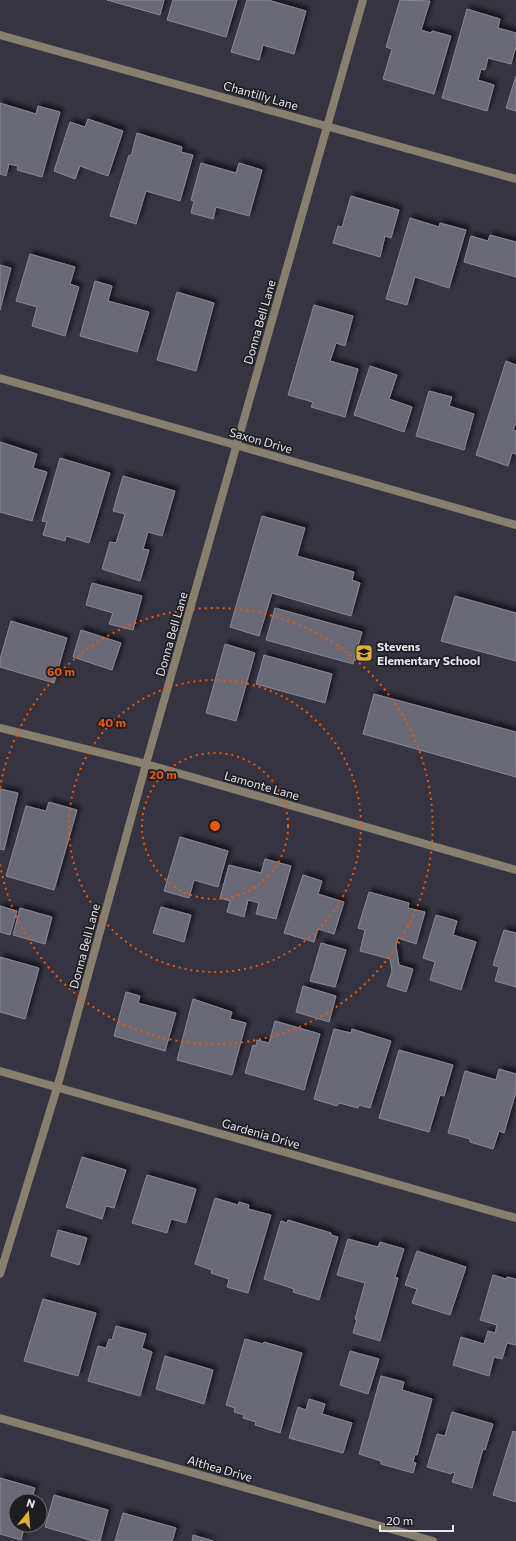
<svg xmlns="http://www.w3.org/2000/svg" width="516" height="1541" viewBox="0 0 516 1541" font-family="Commissioner,sans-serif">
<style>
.building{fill:#6b6a77;stroke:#898896;filter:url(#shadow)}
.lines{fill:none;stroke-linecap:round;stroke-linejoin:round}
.street{stroke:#878070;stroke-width:8}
.ring{fill:none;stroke:#e8590c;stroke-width:2;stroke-dasharray:2 4}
.labels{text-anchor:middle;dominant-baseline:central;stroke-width:3.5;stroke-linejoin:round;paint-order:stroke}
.street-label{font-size:12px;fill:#e6e6ed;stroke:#1d1d22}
.poi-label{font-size:12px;font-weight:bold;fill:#e6e6ed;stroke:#1d1d22;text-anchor:start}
.centre{fill:#e8590c;stroke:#1d1d22;stroke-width:2}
.ring-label{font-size:12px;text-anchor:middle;font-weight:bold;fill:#e8590c;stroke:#1d1d22;stroke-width:3.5;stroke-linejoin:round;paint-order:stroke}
</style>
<defs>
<filter id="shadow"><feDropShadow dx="3.5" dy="-3.5" stdDeviation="2" flood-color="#0009"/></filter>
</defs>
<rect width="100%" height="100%" fill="#363440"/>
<g class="building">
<polygon points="107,0 164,0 160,15"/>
<polygon points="173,0 237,0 226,37 167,20"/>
<polygon points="247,0 268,0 306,11 294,54 263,45 259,60 231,52"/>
<polygon points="400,0 430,1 421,30 431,33 432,31 451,36 434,94 383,79 392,49 386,47"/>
<polygon points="467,9 500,19 498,28 516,33 516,46 511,64 488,58 485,70 481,69 478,80 494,85 487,111 442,98"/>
<polygon points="516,76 516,111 506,108"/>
<polygon points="0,103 36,114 38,106 60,112 42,177 17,170 18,166 9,164 6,176 0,174"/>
<polygon points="88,119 123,131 108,176 80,166 75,179 54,171 70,122 85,127"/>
<polygon points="137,133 182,147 181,152 193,155 180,201 146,191 136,224 110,216 129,155 131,156"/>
<polygon points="201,163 236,173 239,163 262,170 249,216 216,207 213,219 191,213 194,201 191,200"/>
<polygon points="351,196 399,210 391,238 385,236 380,257 333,243 338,226 342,227"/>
<polygon points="410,218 439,227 440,223 466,230 449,288 415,277 407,305 386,299"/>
<polygon points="490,235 516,242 516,277 464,262 471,236 488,241"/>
<polygon points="30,254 75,267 70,284 79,287 65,336 32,326 37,307 16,301"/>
<polygon points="0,265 11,268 0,310"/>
<polygon points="95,281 112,286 108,301 149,312 137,352 80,336"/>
<polygon points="177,292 214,303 196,371 157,360"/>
<polygon points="314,305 353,316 345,346 336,343 330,361 358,369 345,417 311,407 313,402 288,395"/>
<polygon points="506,361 516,365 516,422 513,430 516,431 516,454 512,453 508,466 476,455"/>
<polygon points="370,366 397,375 389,399 412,407 404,432 354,415"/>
<polygon points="429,391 452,397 449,406 474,414 464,450 416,436"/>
<polygon points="0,442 37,454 33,468 47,472 32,521 0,512"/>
<polygon points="60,458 110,473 89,543 66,536 65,541 43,535 47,522 42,521"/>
<polygon points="123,476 175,491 162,536 148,532 143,549 149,550 140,581 102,569 110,542 116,543 125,514 113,511"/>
<polygon points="262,516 305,528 297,556 354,572 352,580 360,583 351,616 272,593 259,636 230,627"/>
<polygon points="92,583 142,596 133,630 109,624 113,613 86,605"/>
<polygon points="455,596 516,613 516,661 441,641"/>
<polygon points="275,608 362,632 353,664 266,640"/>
<polygon points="11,621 67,638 54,683 0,667 0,659"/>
<polygon points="81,630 121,643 112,670 73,657"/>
<polygon points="225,644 255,653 236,721 206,713"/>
<polygon points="264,655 332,674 325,703 256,684"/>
<polygon points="374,694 516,732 516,777 363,734"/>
<polygon points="0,789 18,793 4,850 0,849"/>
<polygon points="49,802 77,810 54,890 6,876 26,806 46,811"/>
<polygon points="180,837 228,851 218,887 194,880 189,898 164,891"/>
<polygon points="265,859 291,866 276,919 256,914 259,903 248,900 244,917 227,912 230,901 220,898 229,865 261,873"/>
<polygon points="303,875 322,881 318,894 344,902 334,934 318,929 314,942 284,933"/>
<polygon points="369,892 409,903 408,908 425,912 416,944 398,938 396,946 399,965 413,969 406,992 387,986 392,971 390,959 360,951 365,930 358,928"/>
<polygon points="0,906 17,911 10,935 0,932"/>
<polygon points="161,907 191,915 184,942 153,933"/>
<polygon points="20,908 52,917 45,944 13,935"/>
<polygon points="436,915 457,921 453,935 476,942 461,990 430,980 435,962 423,958"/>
<polygon points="504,930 516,933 516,987 495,981 499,967 493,965"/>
<polygon points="321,943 346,950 335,987 310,981"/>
<polygon points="0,957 39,968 25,1019 0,1012"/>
<polygon points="303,986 336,996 329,1022 296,1012"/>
<polygon points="126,992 140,996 138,1003 176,1013 165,1051 114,1036"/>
<polygon points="193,999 232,1012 230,1019 246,1023 232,1075 177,1060"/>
<polygon points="275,1021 320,1034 304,1090 245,1073 253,1045 256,1046 257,1040 269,1043"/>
<polygon points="334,1029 351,1033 352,1029 391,1041 370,1108 359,1105 358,1108 339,1103 337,1106 314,1099"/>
<polygon points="399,1050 453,1065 444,1096 440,1095 429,1132 379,1118"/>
<polygon points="499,1069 516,1074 516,1092 504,1133 499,1131 493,1149 470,1142 470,1139 448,1133 465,1071 496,1080"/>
<polygon points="82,1157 126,1170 114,1208 106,1206 102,1219 66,1207"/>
<polygon points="147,1175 196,1189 186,1223 171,1219 167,1233 132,1223"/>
<polygon points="215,1198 238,1205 239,1202 249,1205 248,1209 271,1215 248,1293 227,1287 229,1279 211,1273 212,1270 195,1264"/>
<polygon points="288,1220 331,1233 331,1235 338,1237 319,1300 293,1292 294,1289 264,1279 281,1221 287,1223"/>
<polygon points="58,1230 87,1238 79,1265 51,1256"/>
<polygon points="348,1239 378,1247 380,1242 404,1249 395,1277 398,1278 380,1341 353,1333 357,1319 355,1319 365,1283 337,1275"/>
<polygon points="417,1251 466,1267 450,1315 412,1303 417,1289 405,1285"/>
<polygon points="493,1275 506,1279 507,1277 516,1279 516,1345 507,1343 502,1359 494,1357 489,1376 453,1365 461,1337 484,1344 488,1331 495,1333 497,1325 480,1320"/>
<polygon points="43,1299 96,1313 78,1376 24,1361"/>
<polygon points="116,1326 146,1334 142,1348 152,1352 140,1396 88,1381 98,1346 106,1348 109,1339 112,1340"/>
<polygon points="245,1339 263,1344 264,1342 302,1353 280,1433 255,1425 256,1422 243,1418 244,1415 234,1412 235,1408 226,1405"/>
<polygon points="350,1351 379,1359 368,1394 340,1385"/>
<polygon points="165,1356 213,1370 204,1404 156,1389"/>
<polygon points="381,1376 404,1382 402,1390 432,1399 417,1455 415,1454 413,1462 416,1463 413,1473 381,1464 381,1461 359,1454"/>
<polygon points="309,1399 325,1404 322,1414 352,1423 343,1453 289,1438 298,1407 306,1410"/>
<polygon points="452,1412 493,1424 485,1450 483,1449 472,1488 452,1482 455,1473 452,1472 451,1474 427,1467 437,1434 445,1436"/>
<polygon points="513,1431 516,1432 516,1502 493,1495"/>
<polygon points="0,1478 35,1488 31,1501 16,1501 16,1525 25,1525 21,1540 0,1534"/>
<polygon points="54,1495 108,1510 100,1541 93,1541 45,1527"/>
<polygon points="123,1513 176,1528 172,1541 115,1541"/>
<polygon points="193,1535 213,1541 192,1541"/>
</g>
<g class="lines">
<g class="street">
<polyline points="0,35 516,179"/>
<polyline points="0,378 516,525"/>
<polyline points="0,728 146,764 516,870"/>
<polyline points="0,1071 516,1218"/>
<polyline points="0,1274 57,1088 146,764 363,0"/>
<polyline points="0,1418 433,1541"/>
</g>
</g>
<g class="ring">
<circle cx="215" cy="826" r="73"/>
<circle cx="215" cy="826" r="146"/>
<path d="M0 788A218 218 0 1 1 0 864"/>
</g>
<defs>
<g id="school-square" transform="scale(0.9)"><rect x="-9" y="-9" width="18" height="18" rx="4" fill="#dcb233" stroke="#1d1d22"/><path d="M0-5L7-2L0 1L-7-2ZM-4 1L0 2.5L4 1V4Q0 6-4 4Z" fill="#111"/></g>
</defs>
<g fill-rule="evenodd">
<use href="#school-square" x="364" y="653"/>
</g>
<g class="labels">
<g class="street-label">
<text transform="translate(261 95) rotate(16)">Chantilly Lane</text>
<text transform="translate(259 322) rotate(-74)">Donna Bell Lane</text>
<text transform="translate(261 440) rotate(16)">Saxon Drive</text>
<text transform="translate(171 634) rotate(-74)">Donna Bell Lane</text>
<text transform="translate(262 785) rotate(16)">Lamonte Lane</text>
<text transform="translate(84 946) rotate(-75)">Donna Bell Lane</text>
<text transform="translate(261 1133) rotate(16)">Gardenia Drive</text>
<text transform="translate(220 1468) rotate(16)">Althea Drive</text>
</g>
<g class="poi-label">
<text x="377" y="646">Stevens<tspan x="377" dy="14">Elementary School</tspan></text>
</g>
</g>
<circle cx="215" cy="826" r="6" class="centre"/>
<g class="ring-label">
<text x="61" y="676">60 m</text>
<text x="112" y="727">40 m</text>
<text x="163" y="779">20 m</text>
</g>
<g transform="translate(28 1513) rotate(17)"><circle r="19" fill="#1d1d22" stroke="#6d6d73"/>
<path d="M0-3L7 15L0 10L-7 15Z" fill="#dcb233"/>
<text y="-6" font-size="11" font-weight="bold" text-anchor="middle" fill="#e6e6ed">N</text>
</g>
<path d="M380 1525v6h73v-6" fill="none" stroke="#e6e6ed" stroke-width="2"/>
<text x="386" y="1525" font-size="12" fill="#e6e6ed" stroke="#1d1d22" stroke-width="3" paint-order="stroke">20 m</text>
</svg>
